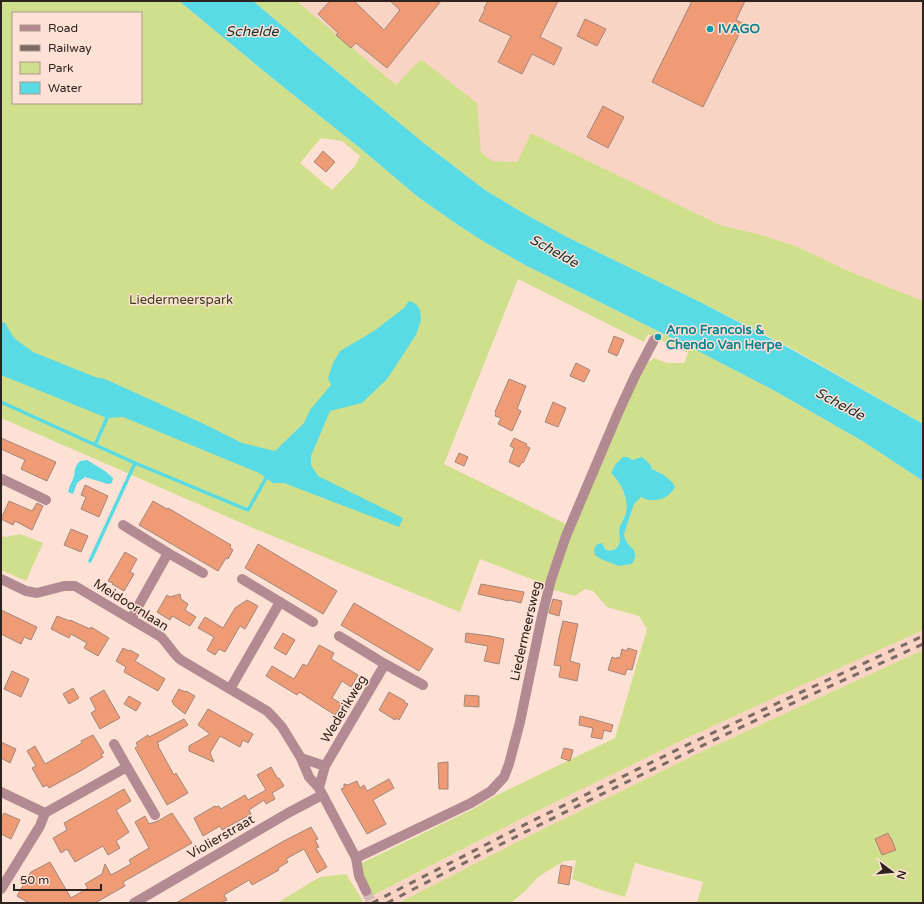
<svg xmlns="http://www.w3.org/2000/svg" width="924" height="904" viewBox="0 0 924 904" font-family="'Varela Round',sans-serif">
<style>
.built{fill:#f9d4c4}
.green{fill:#d0df8c;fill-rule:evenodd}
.water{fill:#58dbe4}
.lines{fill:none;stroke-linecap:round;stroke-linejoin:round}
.stream{stroke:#58dbe4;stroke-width:3.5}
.building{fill:#ef9b75;stroke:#a1877b}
.street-tunnel{stroke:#d4bbb1;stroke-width:10;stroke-dasharray:10 5;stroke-linecap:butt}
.street{stroke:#b38a92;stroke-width:10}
.rail{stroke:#7b6963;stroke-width:3;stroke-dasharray:7 7;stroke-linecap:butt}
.culture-dot{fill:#0f9aa8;stroke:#fee1d5;stroke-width:1.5}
.labels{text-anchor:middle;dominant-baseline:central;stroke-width:3;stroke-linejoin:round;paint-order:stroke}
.culture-label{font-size:13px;font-weight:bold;fill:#0d838f;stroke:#fee1d5;text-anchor:start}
.park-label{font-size:13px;fill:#3a401b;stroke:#fee1d5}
.street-label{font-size:13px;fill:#2e231f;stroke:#fee1d5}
.water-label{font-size:14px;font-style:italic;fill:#1a3132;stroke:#fee1d5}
</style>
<rect width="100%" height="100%" fill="#fee1d5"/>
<g class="built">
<polygon points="297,1 923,1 923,301 844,269 796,246 758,234 720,225 531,133 517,162 492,161 481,152 477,103 396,85"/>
<polygon points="923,630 923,650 697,754 535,833 398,903 360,903 527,816 689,737"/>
</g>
<g class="green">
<path d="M1,1H179L271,77L360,148L418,197L458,225L486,243L525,265L692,348L775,391L864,442L923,481V630L689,737L527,816L372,896L362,875L360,864L473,809L497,795L615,738L647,629L639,616L607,607L593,591L585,589L575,596L553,590L568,541L638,379L646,364L654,358L667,363H684L688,353L648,334L644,342L518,279L444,464L566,524L544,584L480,559L460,612L253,528L1,418ZM13,13H141V103H13ZM321,138L342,141L360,156L355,166L332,190L300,163ZM628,457L632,460L636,459L650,464L652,469L664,475L672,482L650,500L640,497L634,504L624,534C625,542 630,547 635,552L632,564L619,566L603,560L602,543L605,549C612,553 619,549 620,540C620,537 619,534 619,531C619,526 623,521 625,516C630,500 622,484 611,473L615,465Z"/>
<polygon points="253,1 297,1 396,85 421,59 477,103 481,152 492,161 517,162 531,133 720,225 758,234 796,246 844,269 923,301 923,424 791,348 700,302 569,238 525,214 485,190 425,144 312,51"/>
<polygon points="20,534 43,543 26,581 1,570 1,536 6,537"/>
<polygon points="923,650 923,903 697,903 703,882 635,863 625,897 604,891 572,879 576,860 564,861 538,877 525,891 512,902 398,903 535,833 697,754"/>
<polygon points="346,874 363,901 360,903 277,903 320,877"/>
</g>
<g class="water">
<polygon points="179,1 253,1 312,51 425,144 485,190 525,214 569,238 700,302 791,349 923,424 923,481 864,442 775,391 692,348 525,265 486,243 458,225 418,197 360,148 271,77"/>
<polygon points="409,301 416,304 420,310 421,320 416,335 387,379 362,403 330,411 311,456 311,465 318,476 403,518 399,527 284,483 273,483 259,473 123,417 107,418 1,375 1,322 5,323 14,338 33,352 95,377 105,379 204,424 242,443 275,451 304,423 310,410 331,385 328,378 333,363 340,351 374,331 404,308"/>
<path d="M623,457H628L632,460L642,457L650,464L652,469L664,475L672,482L675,487C670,496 661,501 650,500C647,500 643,498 641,497L634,504L624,534C626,550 642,547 632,564L619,566L603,560L595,555L594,550L596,545L602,543L605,549C612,553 619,549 620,540C620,537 619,534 619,531C619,526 623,521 625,516C630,500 622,484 611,473L615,465Z"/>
<path d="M87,460L105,471L113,478L112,483L108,484L85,477L77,483L73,494L68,492C69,487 71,484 73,479C76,471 73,468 80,461Z"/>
</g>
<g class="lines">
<g class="stream">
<polyline points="1,402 135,463 248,510 266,478"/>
<polyline points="95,445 107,418"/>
<polyline points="90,561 135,463"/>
</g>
</g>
<g class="building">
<polygon points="330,1 354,1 384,30 400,10 390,1 441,1 387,68 356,43 351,48 336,35 338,33 318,14"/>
<polygon points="488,1 558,1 540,37 562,48 554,65 532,54 522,74 498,62 511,36 479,21 485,9 484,8"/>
<polygon points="692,1 745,1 736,20 744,24 703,107 652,82"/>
<polygon points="585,19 606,29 597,46 577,36"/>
<polygon points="603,106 624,117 608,148 587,137"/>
<polygon points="323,151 335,162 326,172 314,162"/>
<polygon points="614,336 624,340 617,356 608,352"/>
<polygon points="576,363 590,370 584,382 570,376"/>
<polygon points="509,379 526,386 517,409 521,411 512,431 498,424 501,418 495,416 496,413 495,412"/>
<polygon points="553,402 566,408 558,427 545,422"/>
<polygon points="1,438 56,462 47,481 21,469 25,460 1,449"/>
<polygon points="514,438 527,444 526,446 530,448 523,463 522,462 519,467 509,462 514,448 510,446"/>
<polygon points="459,453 468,457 464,466 455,462"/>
<polygon points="85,485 108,496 99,517 81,509 86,497 81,495"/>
<polygon points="9,501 32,511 37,503 43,506 32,530 15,521 13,525 1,519"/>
<polygon points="153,501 167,509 168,508 231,545 230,547 233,550 228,559 226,558 218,571 139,525"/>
<polygon points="71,529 88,536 81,552 64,545"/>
<polygon points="258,544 337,591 323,614 245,568"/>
<polygon points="125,552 137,559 130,572 134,574 124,591 112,584 113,583 108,581"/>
<polygon points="481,584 524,592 521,603 509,600 509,601 478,594"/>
<polygon points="180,594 181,599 188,604 185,610 196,617 190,626 172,616 170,620 157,612 167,595 170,597"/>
<polygon points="553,599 562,601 559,616 549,613"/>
<polygon points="247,600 258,606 245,629 240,626 225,652 219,649 215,655 207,650 214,637 198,628 205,617 223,628 235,608"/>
<polygon points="354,603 433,649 419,671 341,625"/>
<polygon points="1,610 37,627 31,640 24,637 21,644 1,634"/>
<polygon points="57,616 70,621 70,620 90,629 91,627 109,638 98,656 84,648 87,643 71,634 69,638 51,629"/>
<polygon points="563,621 578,624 570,661 580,664 577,681 559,677 561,666 554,665 559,638"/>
<polygon points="283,633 295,640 286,655 274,648"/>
<polygon points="466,633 490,636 504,639 499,664 484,661 488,646 465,642"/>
<polygon points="319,645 334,653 331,659 358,675 351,687 342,681 332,698 342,704 335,715 299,692 297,695 266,676 272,666 294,679 303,664 307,666"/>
<polygon points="123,648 129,651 130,650 139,655 135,661 165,679 158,691 124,672 126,667 116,661"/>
<polygon points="628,648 637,651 632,670 627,669 625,675 608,670 612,657 617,659 617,657 620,658 622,649 627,651"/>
<polygon points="12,671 29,679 21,697 4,689"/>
<polygon points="73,688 79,698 69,704 63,694"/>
<polygon points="179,689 185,692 186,691 195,696 185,714 174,705 172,701"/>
<polygon points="104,690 120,718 100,729 91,713 96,710 90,698"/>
<polygon points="389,692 405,701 404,702 408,704 399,720 396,718 395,720 379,710"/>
<polygon points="465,695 479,696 479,707 464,706"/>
<polygon points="129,696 141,703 136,711 124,704"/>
<polygon points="208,709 253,734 248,743 243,740 240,747 220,736 210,753 214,762 189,751 189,746 210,734 198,725"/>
<polygon points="580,716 592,719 613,725 611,732 604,730 602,739 591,737 593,728 579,725"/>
<polygon points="184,719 188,725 157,743 159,745 158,746 174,775 176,773 188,793 167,805 135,748 138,746 136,743 148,735 149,737"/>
<polygon points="93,735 104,753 101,754 103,757 82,770 49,788 47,785 43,787 32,768 36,766 27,751 35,746 45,764 82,743 81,741"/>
<polygon points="1,742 16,749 10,763 1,758"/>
<polygon points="564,748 573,750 570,761 561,758"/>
<polygon points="448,762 448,789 439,789 438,763"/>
<polygon points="271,767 278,779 279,778 284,786 272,793 275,799 266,804 264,800 249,810 251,814 242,819 222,830 220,826 203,836 194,818 215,806 216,807 219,806 221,809 245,795 248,800 266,790 257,775"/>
<polygon points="389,779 394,788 373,800 386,824 367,834 341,789 344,788 344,784 348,785 357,781 360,788 364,785 367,791"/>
<polygon points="124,789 131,801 116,810 129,832 116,841 120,848 108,855 103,846 75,862 67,849 61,853 53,838 67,830 64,823"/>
<polygon points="4,813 20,820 11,839 1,834 1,819"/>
<polygon points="172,813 192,843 123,882 125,886 95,903 29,903 17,896 31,872 50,862 71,898 88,888 85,884 102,874 105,864 111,875 131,864 129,860 149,848 135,822 145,816 149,824 158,821"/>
<polygon points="311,827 318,839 315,840 319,847 316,848 327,867 317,873 304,849 286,859 288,862 278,868 279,870 252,885 249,880 224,895 227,900 221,903 176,903 282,842"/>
<polygon points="888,833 890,838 891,838 896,850 882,855 875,839"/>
<polygon points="561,865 572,867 569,885 558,883"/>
</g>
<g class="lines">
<polyline class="street-tunnel" points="366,891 372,903"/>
<g class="street">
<polyline points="1,481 2,479 46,500"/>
<polyline points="123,525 168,553 131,619"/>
<polyline points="168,553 203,573"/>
<path d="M1,579L26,591L37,593L64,586H75L161,637C169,645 173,654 181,660L267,711L274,718L282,727L301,758L325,766L319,788L356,858L359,876L366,891"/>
<polyline points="242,579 313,622"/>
<polyline points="339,636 385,664 423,685"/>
<polyline points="230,689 280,602"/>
<polyline points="114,744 127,767"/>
<polyline points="301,758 309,777 319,788"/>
<polyline points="325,766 385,664"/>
<polyline points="1,792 45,813"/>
<polyline points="45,813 127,767 155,815"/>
<polyline points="356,858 471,803 491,791 504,777 509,764 520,722 542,616 551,580 566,536 618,413 635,376 654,340"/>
<polyline points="1,889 40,826 45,813"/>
<polyline points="134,903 288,813 322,795"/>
</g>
<g class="rail">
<polyline points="372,903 530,822 691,743 923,636"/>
<path d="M387,903C501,843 617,786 733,731C796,701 860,673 923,644"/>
</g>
</g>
<g class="culture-dot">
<circle cx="710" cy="29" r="4"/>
<circle cx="658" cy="337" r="4"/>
</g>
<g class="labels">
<g class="culture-label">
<text x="718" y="29">IVAGO</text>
<text x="666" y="330">Arno Francois &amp;<tspan x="666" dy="15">Chendo Van Herpe</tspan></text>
</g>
<g class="park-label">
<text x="181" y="300">Liedermeerspark</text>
</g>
<g class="street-label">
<text transform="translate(131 605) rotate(32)">Meidoornlaan</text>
<text transform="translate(526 631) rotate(-77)">Liedermeersweg</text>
<text transform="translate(344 709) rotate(-59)">Wederikweg</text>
<text transform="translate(221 837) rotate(-30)">Violierstraat</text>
</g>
<g class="water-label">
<text x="252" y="31">Schelde</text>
<text transform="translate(554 251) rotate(29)">Schelde</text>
<text transform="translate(840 404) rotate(28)">Schelde</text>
</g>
</g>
<rect width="924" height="904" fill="none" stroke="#2e231f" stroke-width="4"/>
<rect x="12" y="12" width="130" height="92" fill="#fee1d5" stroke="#ab958c"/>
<rect x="20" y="25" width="20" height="6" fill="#b38a92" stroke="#ab958c"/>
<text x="48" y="32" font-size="12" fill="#2e231f">Road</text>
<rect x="20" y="45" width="20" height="6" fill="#7b6963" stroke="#ab958c"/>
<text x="48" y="52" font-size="12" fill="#2e231f">Railway</text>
<rect x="20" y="62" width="20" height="12" fill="#d0df8c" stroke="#ab958c"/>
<text x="48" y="72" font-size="12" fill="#2e231f">Park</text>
<rect x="20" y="82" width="20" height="12" fill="#58dbe4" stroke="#ab958c"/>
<text x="48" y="92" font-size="12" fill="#2e231f">Water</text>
<g transform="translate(892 872) rotate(106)" stroke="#fee1d5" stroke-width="3" paint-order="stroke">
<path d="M0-3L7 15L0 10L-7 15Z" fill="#2e231f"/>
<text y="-6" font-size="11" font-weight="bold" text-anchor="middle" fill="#2e231f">N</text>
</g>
<path d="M14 884v6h87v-6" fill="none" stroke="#2e231f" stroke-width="2"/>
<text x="20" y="884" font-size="12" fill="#2e231f" stroke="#fee1d5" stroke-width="3" paint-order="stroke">50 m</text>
</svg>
